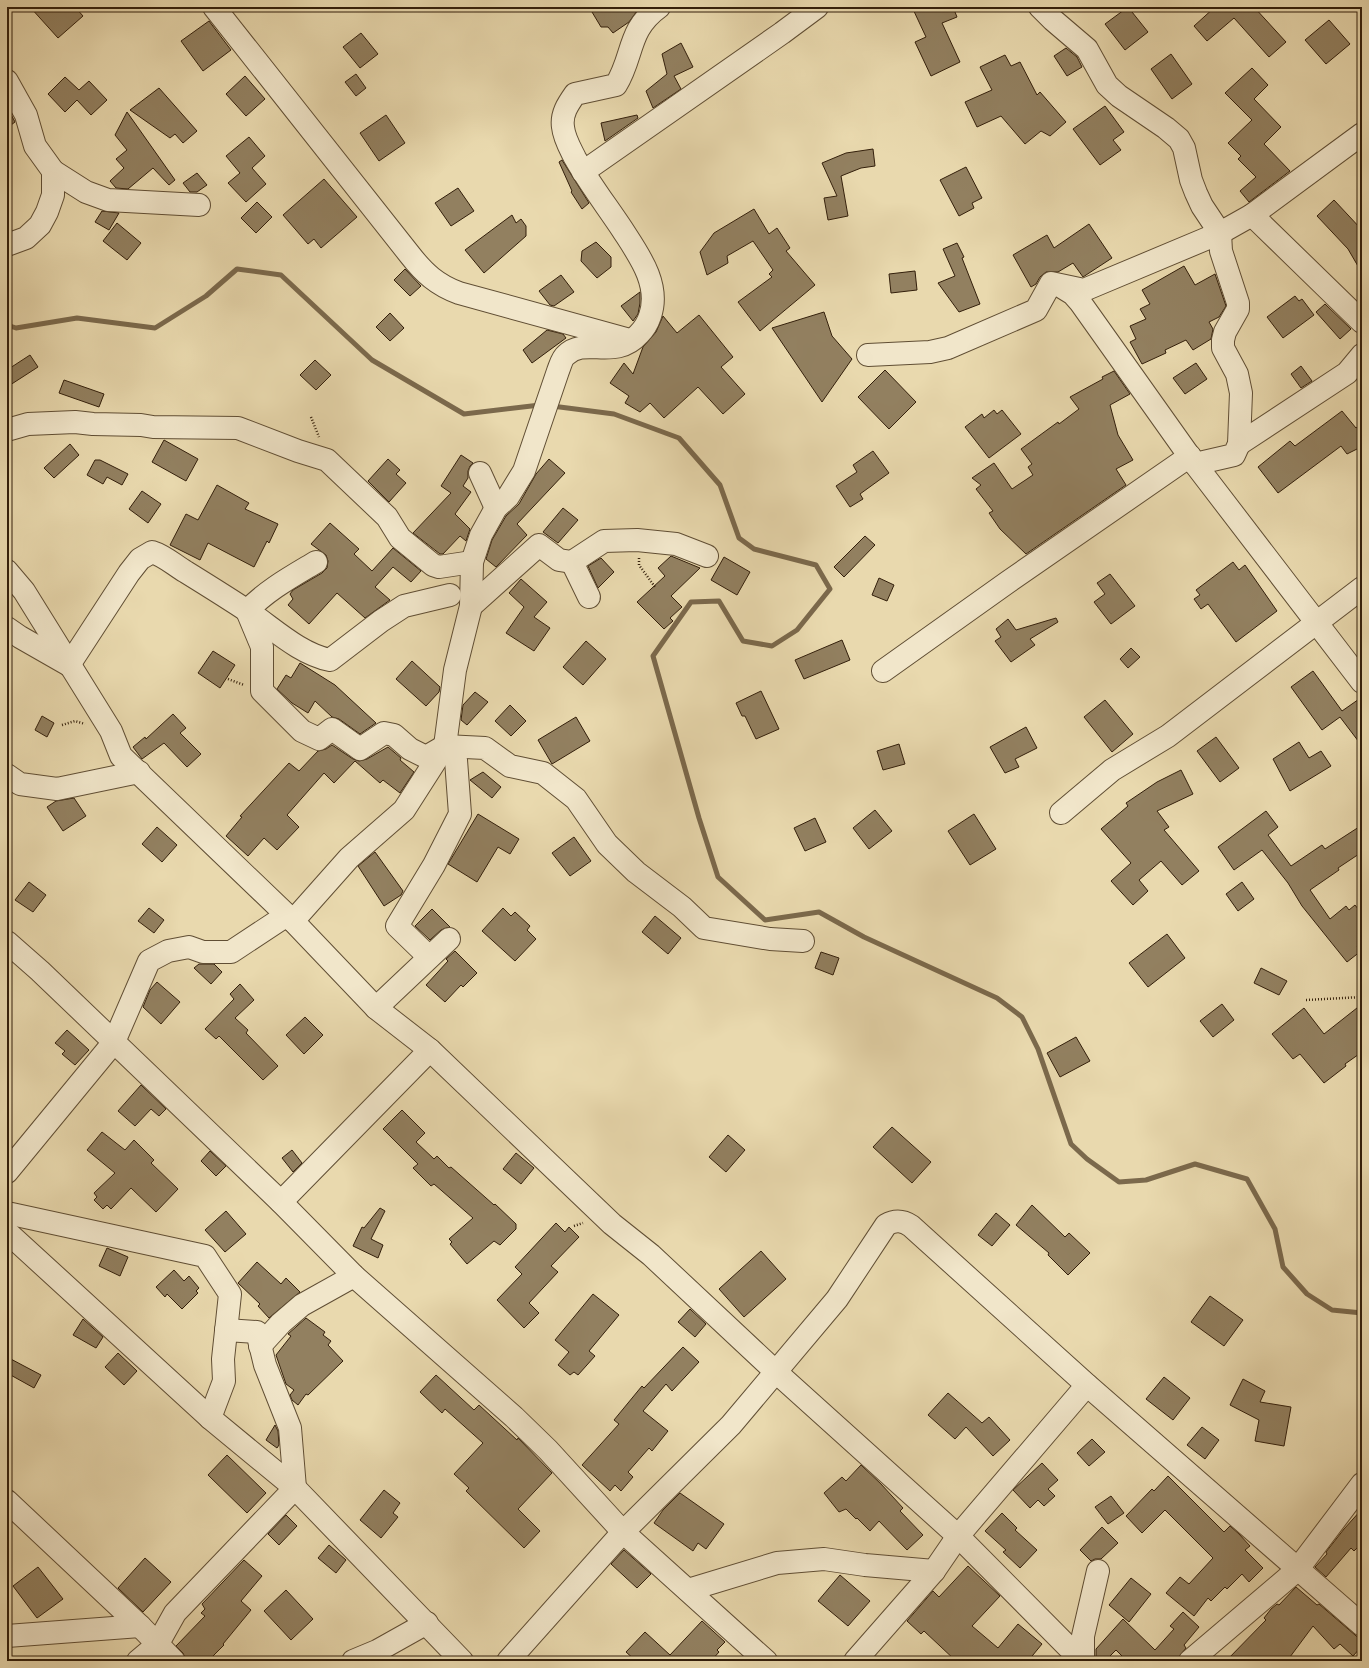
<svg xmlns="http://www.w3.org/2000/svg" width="1369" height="1668" font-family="Alegreya,serif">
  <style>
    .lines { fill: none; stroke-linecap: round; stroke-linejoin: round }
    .stream { stroke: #7b694c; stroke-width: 5 }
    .building { fill: #928060; stroke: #331f0b }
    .minor-casing { stroke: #604e34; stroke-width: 24 }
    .path { stroke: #331f0b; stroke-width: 2.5; stroke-dasharray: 1 2; stroke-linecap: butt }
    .minor { stroke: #f1e6ca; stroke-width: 22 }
  </style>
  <rect width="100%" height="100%" fill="#e9d9ae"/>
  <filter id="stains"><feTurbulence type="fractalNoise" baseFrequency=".005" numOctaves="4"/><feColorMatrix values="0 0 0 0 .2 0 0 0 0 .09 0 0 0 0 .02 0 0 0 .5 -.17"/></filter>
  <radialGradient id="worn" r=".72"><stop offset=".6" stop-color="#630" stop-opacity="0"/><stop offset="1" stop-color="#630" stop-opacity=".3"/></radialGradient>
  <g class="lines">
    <g class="stream">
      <path d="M7,325L16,328L77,318L155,328L206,296L237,269L281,275L372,360L464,414L540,405"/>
      <path d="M552,406L614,414L679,438L720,485L739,538L754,549L816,565L830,589L797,630L772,646L743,641L719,601L691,602L653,656L699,818L718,877L765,920L819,912L864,937L997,998L1022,1017L1038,1049L1071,1144L1087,1159L1119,1182L1146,1180L1195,1164L1247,1179L1275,1229L1283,1267L1307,1294L1332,1310L1362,1313"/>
    </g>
  </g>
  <g class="building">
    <path d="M30,7H75L83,16L58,38Z"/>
    <path d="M589,7H633L637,11L629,22L613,33L608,27H601Z"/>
    <path d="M912,7H953L957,17L942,23L960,62L931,76L915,42L926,37Z"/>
    <path d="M1128,7L1148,32L1125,50L1105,24Z"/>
    <path d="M1215,7H1254L1286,42L1269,57L1234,18L1207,41L1194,26Z"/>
    <path d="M1329,20L1350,44L1326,64L1305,40Z"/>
    <path d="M209,21L231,50L203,71L181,41Z"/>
    <path d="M361,33L378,54L360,68L343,47Z"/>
    <path d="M681,43L693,67L674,76L681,89L653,108L646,91L667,74L662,54Z"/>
    <path d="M1066,48L1077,57L1082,67L1067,76L1054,56Z"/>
    <path d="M1171,54L1192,84L1172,99L1151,69Z"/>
    <path d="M1005,55L1011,66L1020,62L1037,95L1040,92L1066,122L1050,136L1041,131L1025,144L1001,116L977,127L965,102L992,90L980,67Z"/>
    <path d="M1252,68L1268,85L1254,99L1281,127L1264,144L1290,171L1249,202L1240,191L1256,177L1238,159L1241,156L1228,143L1252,120L1225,93Z"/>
    <path d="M356,74L366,88L356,96L345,82Z"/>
    <path d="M245,76L265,99L246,116L226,94Z"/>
    <path d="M65,77L79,90L89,81L107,100L91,115L77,100L65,112L48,94Z"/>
    <path d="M159,88L197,131L183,143L175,134L170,138L130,110Z"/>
    <path d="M1105,106L1124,132L1113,140L1121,150L1100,165L1073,129Z"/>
    <path d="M7,107L15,122L7,128Z"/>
    <path d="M127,112L175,180L169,185L153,168L128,189L116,188L110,181L124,168L116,159L127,150L115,135Z"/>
    <path d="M386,115L405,143L379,161L360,133Z"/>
    <path d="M637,115L638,118L605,141L601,123Z"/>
    <path d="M249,137L265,156L252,168L266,184L246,202L228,183L240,173L226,156Z"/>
    <path d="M873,149L875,166L861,168L841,176L848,216L828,220L824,198L837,196L822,163L846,153Z"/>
    <path d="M562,160L589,203L582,209L571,192L572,191L559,162Z"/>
    <path d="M966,167L982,198L972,203L974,208L959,216L940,180Z"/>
    <path d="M197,173L207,185L197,192H190L183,183Z"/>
    <path d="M324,179L357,217L321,248L314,239L308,244L283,215Z"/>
    <path d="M458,188L474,211L451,226L435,203Z"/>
    <path d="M1334,200L1362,230V273L1348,249L1317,216Z"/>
    <path d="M257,202L272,217L256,233L241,218Z"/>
    <path d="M754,209L769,234L777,228L790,248L786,251L815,285L760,331L738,302L772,277L769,274L773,270L753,241L727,256L728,263L707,275L700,252L714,233Z"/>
    <path d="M102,211L119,213L109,230L95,222Z"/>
    <path d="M512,215L516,223L521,219L526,226V236L484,273L465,250Z"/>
    <path d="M117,223L141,243L127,260L103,241Z"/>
    <path d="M1089,224L1112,258L1083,277L1073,263L1058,272H1046L1040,277L1036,284L1031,287L1013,255L1047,235L1054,248Z"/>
    <path d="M596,242L611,257V267L597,278L581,261L582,251Z"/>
    <path d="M957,243L964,257L962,258L980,304L959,312L938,283L955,276L943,249Z"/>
    <path d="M1184,266L1195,285L1215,274L1226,306L1219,317L1209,322L1213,329L1211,339L1193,350L1186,340L1165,350L1166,353L1142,364L1130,342L1136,339L1130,326L1146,319L1140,309L1150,304L1142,290Z"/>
    <path d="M405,269L421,286L410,296L394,280Z"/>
    <path d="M915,271L917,290L891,293L889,274Z"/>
    <path d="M561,275L574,292L554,306L550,305L539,291Z"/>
    <path d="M640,292V303L638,314L633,321L621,306Z"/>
    <path d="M1295,296L1299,301L1302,299L1314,315L1283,338L1267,317Z"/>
    <path d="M1325,304L1351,329L1340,339L1316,312Z"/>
    <path d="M824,312L832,336L852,359L822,402L772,328Z"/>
    <path d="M390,313L404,328L390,341L376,327Z"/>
    <path d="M699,315L733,357L721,367L745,394L723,414L698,387L664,418L650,403L640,412L625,403L629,396L610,383L624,363L633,374L643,347L656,332L663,316L677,333Z"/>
    <path d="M547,330L563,334L566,338L532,363L523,350Z"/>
    <path d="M30,355L38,367L7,387V370Z"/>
    <path d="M315,360L331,375L316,390L300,375Z"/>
    <path d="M1196,363L1207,379L1185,394L1173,378Z"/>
    <path d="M1301,366L1312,381L1301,388L1291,374Z"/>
    <path d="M885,370L916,402L889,429L858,397Z"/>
    <path d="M1114,371L1130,394L1110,405L1118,435L1133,460L1116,469L1126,485L1026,554L1000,529L989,513L993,511L976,489L981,485L972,478L994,463L1012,489L1033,475L1028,467L1032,464L1021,449L1058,422L1059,424L1079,409L1070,397L1103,379L1102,377Z"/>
    <path d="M64,380L104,394L99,407L59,393Z"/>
    <path d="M994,410L997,414L1002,410L1021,434L989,458L965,427L982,414L984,418Z"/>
    <path d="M1342,411L1356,428L1362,423L1361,447L1347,454L1341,446L1278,493L1258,467L1290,441L1295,446Z"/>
    <path d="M164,440L198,459L186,481L152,462Z"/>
    <path d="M70,444L79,455L54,478L44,468Z"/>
    <path d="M873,451L889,473L860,494L863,499L850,507L836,486L857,472L853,465Z"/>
    <path d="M461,455L473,463L470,466L468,471V478L463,486L471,492L455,514L470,529L466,541L460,536L443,554H440L413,533L451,493L441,486Z"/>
    <path d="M388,459L400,470L396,474L406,483L389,502L368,481Z"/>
    <path d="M549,459L565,473L517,524L527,535L496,567L486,559L492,540L506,516L519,504L536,474Z"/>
    <path d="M95,460H100L128,474L122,485L107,477L103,484L87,475Z"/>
    <path d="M217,485L249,503L245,509L278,524L269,543L267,541L254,567L208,543L200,560L170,545L186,514L198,520Z"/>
    <path d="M142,491L161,504L148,523L129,509Z"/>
    <path d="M563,508L578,520L558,543L543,532Z"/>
    <path d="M330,523L359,549L354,554L372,571L393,548L421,571L411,582L393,567L375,587L390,600L365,618L337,593L309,624L288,605L293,599L290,594L293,590L322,573L327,568L328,561L326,555L311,544Z"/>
    <path d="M865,536L875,545L844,577L834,567Z"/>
    <path d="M671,556L700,568L671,596L682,607L670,618L673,621L664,629L637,602L665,576L658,568Z"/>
    <path d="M724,557L750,572L737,595L711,580Z"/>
    <path d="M601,558L614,572L598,588L588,566Z"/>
    <path d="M1233,562L1239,570L1245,565L1277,611L1236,642L1208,604L1201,609L1194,599L1200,595L1196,590Z"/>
    <path d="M1110,574L1135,606L1111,624L1094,602L1105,594L1097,583Z"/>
    <path d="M879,578L894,585L887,601L872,595Z"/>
    <path d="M521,579L547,602L534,617L550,628L534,651L506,633L524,607L509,593Z"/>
    <path d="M1056,618L1058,622L1030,639L1035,645L1011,662L995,641L1001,637L996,629L1008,619L1016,630Z"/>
    <path d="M842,640L850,660L804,679L795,660Z"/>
    <path d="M586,641L606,659L583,685L563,667Z"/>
    <path d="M1131,648L1140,657L1128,668L1120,659Z"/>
    <path d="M213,651L235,665L220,688L198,673Z"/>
    <path d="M412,661L440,687L439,692L426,706L396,679Z"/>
    <path d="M300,663L335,685L376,723L360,734L339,719L332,717L315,701L308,713L292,703L277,689L286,675L291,678Z"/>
    <path d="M1313,671L1342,711L1362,697V746L1340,717L1322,730L1291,687Z"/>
    <path d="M761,691L779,729L756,739L745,716H742L736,703Z"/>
    <path d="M475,692L488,702L467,725L461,720L463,705Z"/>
    <path d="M1105,700L1133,734L1112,752L1084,717Z"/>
    <path d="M510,705L526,721L511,736L495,721Z"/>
    <path d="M173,714L186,728L180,733L201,754L187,767L164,743L142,759L133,747L145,737L146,739Z"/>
    <path d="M42,716L54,723L47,737L35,730Z"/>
    <path d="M576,717L590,741L552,764L538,740Z"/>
    <path d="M1026,727L1037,748L1015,759L1019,767L1005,773L990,747Z"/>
    <path d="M1216,737L1239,768L1220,782L1197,751Z"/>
    <path d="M1299,742L1309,758L1321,751L1331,766L1290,791L1273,759Z"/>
    <path d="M899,744L905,764L883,770L877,751Z"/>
    <path d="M332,745L353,759L359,761L367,759L388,747L401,758L400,760L414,772L400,793L383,780L380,783L355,761L334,783L324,773L287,815L299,827L277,850L264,838L248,856L226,836L242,817L240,816L289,763L299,771L318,751L326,749Z"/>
    <path d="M1181,770L1193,794L1157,811L1169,827L1164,830L1199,871L1182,885L1161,861L1139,880L1148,891L1133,905L1111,881L1131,863L1101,829L1128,806L1126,803L1157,782Z"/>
    <path d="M483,772L501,787L492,798L470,780Z"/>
    <path d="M74,798L86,816L63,831L47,807L56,801Z"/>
    <path d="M875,810L892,831L869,849L853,828Z"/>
    <path d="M1266,811L1278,827L1268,835L1291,866L1322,845L1325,849L1362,825V852L1338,868L1339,870L1310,890L1330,919L1346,906L1349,910L1355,905L1362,914V942L1357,946L1361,951L1347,962L1302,906L1288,883L1262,850L1234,870L1218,847Z"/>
    <path d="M478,814L519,839L510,854L498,847L477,882L448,864Z"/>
    <path d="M974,814L996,849L970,865L948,831Z"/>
    <path d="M815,818L826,842L805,851L794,828Z"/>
    <path d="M157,827L177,845L162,862L142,844Z"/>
    <path d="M574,837L591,861L570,876L552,853Z"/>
    <path d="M375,852L403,891L401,895L384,906L358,866Z"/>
    <path d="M29,882L46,895L33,912L15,900Z"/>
    <path d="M1242,882L1254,899L1238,911L1226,894Z"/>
    <path d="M149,908L164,920L154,933L138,921Z"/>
    <path d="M503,908L511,916L515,912L530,926L527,930L536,939L515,961L482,931Z"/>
    <path d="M432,909L450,927L441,930L430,940L415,926Z"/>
    <path d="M655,916L681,938L668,954L642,932Z"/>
    <path d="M1167,934L1185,958L1148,987L1129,963Z"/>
    <path d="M455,951L477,973L463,987L461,985L445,1002L426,985L448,961L446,959Z"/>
    <path d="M821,952L839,958L833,975L815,968Z"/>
    <path d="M199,964H214L222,972L211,984L194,968Z"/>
    <path d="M1261,968L1287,981L1279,995L1254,983Z"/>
    <path d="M157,982L180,1002L161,1024L143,1007L150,990Z"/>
    <path d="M240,984L254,1000L235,1018L248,1030L246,1033L278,1066L263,1080L219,1036L216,1039L205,1029L234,999L230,994Z"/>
    <path d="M1222,1004L1234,1020L1213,1037L1200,1021Z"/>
    <path d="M1362,1004V1052L1345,1064L1346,1066L1324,1083L1300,1054L1293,1059L1272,1034L1304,1008L1324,1034Z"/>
    <path d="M305,1017L323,1035L304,1054L286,1035Z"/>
    <path d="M67,1030L89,1050L75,1065L62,1054L65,1051L55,1043Z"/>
    <path d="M1076,1037L1090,1061L1060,1077L1047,1053Z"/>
    <path d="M141,1085L166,1109L159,1116L151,1109L135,1126L118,1111Z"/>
    <path d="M402,1110L425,1133L416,1142L434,1159L437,1156L449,1168L451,1167L494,1205L495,1204L516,1224V1229L500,1245L494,1241L467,1264L450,1244L452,1242L449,1239L473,1218L434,1184L431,1186L413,1168L418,1164L383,1129Z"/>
    <path d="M892,1127L931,1162L912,1183L873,1147Z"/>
    <path d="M102,1132L125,1150L134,1140L154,1160L151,1163L178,1189L156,1212L131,1188L111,1209L107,1205L103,1209L94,1200L97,1197L94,1193L115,1173L87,1150Z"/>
    <path d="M728,1135L745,1150L726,1172L709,1157Z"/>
    <path d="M292,1150L302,1163L293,1172L282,1158Z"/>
    <path d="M210,1151L226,1166L216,1176L201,1161Z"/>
    <path d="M516,1153L534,1168L521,1184L503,1169Z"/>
    <path d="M1032,1205L1065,1237L1069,1233L1090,1253L1068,1275L1048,1255L1049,1253L1016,1225Z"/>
    <path d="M380,1208L385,1211L371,1239L383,1245L378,1258L353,1246L362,1227L364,1228Z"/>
    <path d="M226,1211L246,1234L225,1252L205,1230Z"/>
    <path d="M996,1213L1010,1225L992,1246L978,1235Z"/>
    <path d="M556,1223L565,1232L569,1227L579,1237L551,1266L558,1272L529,1303L539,1313L524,1328L497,1300L522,1274L515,1267Z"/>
    <path d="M107,1248L128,1257L120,1276L99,1266Z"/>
    <path d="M761,1251L786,1279L744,1317L719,1289Z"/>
    <path d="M257,1262L281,1284L286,1278L300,1292L269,1318L258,1306L260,1304L238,1283Z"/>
    <path d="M174,1270L184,1281L189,1276L199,1288L196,1291L198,1293L182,1309L167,1294L165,1297L156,1287Z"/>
    <path d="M593,1294L619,1315L589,1351L595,1356L578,1375L574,1372L570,1375L558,1365L569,1352L555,1340Z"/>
    <path d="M1210,1296L1243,1320L1224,1346L1191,1322Z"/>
    <path d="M690,1309L706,1324L695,1337L678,1322Z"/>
    <path d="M306,1318L325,1332L323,1335L331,1341L328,1345L343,1361L308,1395L306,1394L298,1405L292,1400L290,1395L294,1390L286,1384L276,1355L291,1336L288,1334Z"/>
    <path d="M83,1319L103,1337L96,1348L73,1335Z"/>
    <path d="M683,1347L699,1362L672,1391L666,1384L643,1411L668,1431L652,1451L649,1448L628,1472L633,1477L621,1491L615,1485L610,1491L582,1465L619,1424L614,1420L642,1386L644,1388Z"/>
    <path d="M118,1353L137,1371L124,1385L105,1367Z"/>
    <path d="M7,1357L41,1375L34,1388L7,1373Z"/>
    <path d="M436,1375L474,1410L479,1405L517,1440L518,1438L552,1473L518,1509L540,1531L524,1548L466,1491L469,1488L454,1474L483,1443L445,1409L442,1413L420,1392Z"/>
    <path d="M1164,1377L1190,1398L1173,1420L1146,1399Z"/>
    <path d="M1243,1379L1265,1391L1260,1402L1291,1407L1284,1446L1255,1441L1259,1420L1230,1405Z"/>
    <path d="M948,1393L982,1423L989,1417L1010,1440L993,1456L966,1427L955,1439L928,1415Z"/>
    <path d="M275,1425L278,1431L279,1445L277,1448L266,1440Z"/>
    <path d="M1202,1427L1219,1440L1205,1459L1187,1445Z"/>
    <path d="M1092,1439L1105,1452L1089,1466L1077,1453Z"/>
    <path d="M227,1455L266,1493L247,1513L208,1475Z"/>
    <path d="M1042,1463L1058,1480L1048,1489L1055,1496L1044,1506L1038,1500L1030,1508L1013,1490Z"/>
    <path d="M861,1465L881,1484L903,1508L900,1511L923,1535L907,1550L879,1521L870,1531L857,1518L856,1519L846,1509L839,1512L824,1493L842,1477L846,1481Z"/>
    <path d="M1168,1476L1224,1532L1230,1526L1239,1534L1250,1546L1245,1550L1263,1568L1249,1582L1242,1574L1227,1589L1225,1587L1211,1601L1208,1598L1194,1616L1166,1593L1180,1577L1189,1584L1213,1558L1165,1510L1142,1533L1126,1516L1152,1489L1154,1491Z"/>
    <path d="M384,1490L400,1503L393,1513L398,1517L381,1538L360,1520Z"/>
    <path d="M680,1493L724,1524L706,1549L698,1543L693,1551L654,1523L663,1510Z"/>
    <path d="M1111,1496L1124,1513L1108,1524L1095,1507Z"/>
    <path d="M1362,1509V1543L1354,1551L1351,1548L1326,1577L1315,1567L1327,1554L1326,1552L1344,1529Z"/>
    <path d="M1002,1513L1017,1528L1015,1530L1037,1550L1020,1568L1003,1552L1006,1550L985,1531Z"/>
    <path d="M286,1515L297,1526L279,1545L268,1534Z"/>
    <path d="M1102,1527L1118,1543L1101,1559H1095L1091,1561L1080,1550Z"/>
    <path d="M329,1545L346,1560L336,1573L318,1558Z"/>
    <path d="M624,1550L651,1574L637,1588L611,1564Z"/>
    <path d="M145,1558L171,1582L143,1612L118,1588Z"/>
    <path d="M244,1560L262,1576L241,1601L251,1610L223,1644L224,1645L208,1661H186L183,1653L176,1646L205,1616L201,1613L205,1609L202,1604Z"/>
    <path d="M968,1566L1000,1596L972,1626L998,1648L1018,1624L1042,1644L1028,1661H956L924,1631L921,1634L907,1621L933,1591L939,1597Z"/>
    <path d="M38,1567L63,1599L37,1618L13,1586Z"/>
    <path d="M840,1575L870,1601L848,1626L818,1601Z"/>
    <path d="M1131,1578L1151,1594L1129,1622L1109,1605Z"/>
    <path d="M1296,1587L1317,1605L1319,1604L1362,1641V1646L1353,1656L1340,1644L1334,1649L1313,1626L1287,1661H1226L1266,1620L1264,1618L1271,1609L1277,1604L1279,1605Z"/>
    <path d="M286,1590L313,1619L291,1640L264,1611Z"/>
    <path d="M1183,1612L1199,1627L1184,1645L1186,1648L1176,1661H1127L1116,1650L1105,1661L1096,1660V1649L1123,1619L1155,1650L1174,1629L1170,1626Z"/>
    <path d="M702,1621L725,1642L717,1650L719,1652L711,1661H636L626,1652L645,1632L670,1655Z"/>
  </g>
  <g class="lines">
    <defs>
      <g id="minor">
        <path d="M214,7L410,255C424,273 437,285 459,293L630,340"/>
        <path d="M1040,7L1053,20L1087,49L1107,85L1119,96L1166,128L1179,139L1184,148L1191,180L1196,193L1202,206L1220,233L1221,251L1238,303V309L1225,332L1223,340V348L1237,374L1241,393L1239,444L1234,455L1195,464"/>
        <path d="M7,81L26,115L35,146L53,171V195L47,212L40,225L26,238L7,245"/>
        <path d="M53,171L86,192L108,200L199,205"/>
        <path d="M583,172L782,33L817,7"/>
        <path d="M1252,215L1362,322"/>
        <path d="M1060,286L1073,294L1080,302L1195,464L1362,682"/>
        <path d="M868,355L930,352L948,348L1036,310L1051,283L1084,290L1220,233L1252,215L1362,134"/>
        <path d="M7,430L28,424L75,422L93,424L141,425L153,427L238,428L298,451L327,460L387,517L400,538L433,565L439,567L472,562"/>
        <path d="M1239,444L1347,373L1362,355"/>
        <path d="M480,473L496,508"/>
        <path d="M316,562C291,577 267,590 247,611L262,647V691L302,731L319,739L332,729L360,749L384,733L394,735L410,749L426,757L445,746L485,748L510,766L543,773L576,799L607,844L636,872L682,907L704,928L770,939L803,941"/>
        <path d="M572,562L589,597"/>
        <path d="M7,571L24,591L111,731L121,756L293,921L376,1008L430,1050L612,1224L651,1255L776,1372L958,1536L1082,1661"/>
        <path d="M471,606L539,545L559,560L572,562L604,541L637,540L676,544L707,556"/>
        <path d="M7,628L20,637L69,665L129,573L140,559L152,552C165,556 174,565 186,572C207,585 228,598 249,612C274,629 300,654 330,660L381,621L404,606L450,595"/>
        <path d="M883,671L1008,582L1190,456"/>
        <path d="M7,775L20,784L57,789L139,772"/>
        <path d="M1061,813L1112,770L1168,736L1362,588"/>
        <path d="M293,921L349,858L404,810L445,746L455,670L471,606L472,562L481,535L496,508L508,497L524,471L558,371C560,366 562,358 566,355C585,336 615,361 639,334C644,329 648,322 650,316C661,284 638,254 622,229C606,205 589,183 575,158C570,148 564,138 563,127C561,114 568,104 575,94L616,85C634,56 627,30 659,7"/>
        <path d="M7,942L40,971L281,1202L354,1276L514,1417L548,1450L623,1532L766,1661"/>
        <path d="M429,957L397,926L434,865L460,814L456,760L445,746"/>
        <path d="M376,1008L449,939"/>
        <path d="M7,1172L114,1042L149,961L168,951L189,947L203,952H231L287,915"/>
        <path d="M281,1202L430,1050"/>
        <path d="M7,1213L205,1256L230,1294L223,1359L224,1381L210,1418"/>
        <path d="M7,1232L210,1418L295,1488L462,1661"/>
        <path d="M260,1346L281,1323L302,1305L354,1276"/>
        <path d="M7,1501L140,1626L174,1661"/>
        <path d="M688,1590L777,1563L824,1559L865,1565L934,1571"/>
        <path d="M7,1636L140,1626"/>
        <path d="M138,1661L157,1645L175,1613L295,1488L290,1428L265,1365L257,1332L226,1330"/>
        <path d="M353,1661L377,1651L427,1623"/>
        <path d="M508,1661L623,1532L731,1425L837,1299L886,1225C895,1220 902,1220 911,1226L1087,1385L1362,1625"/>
        <path d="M855,1661L934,1571L958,1536L1087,1385"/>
        <path d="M1083,1661V1636L1098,1571"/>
        <path d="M1190,1661L1297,1570L1362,1484"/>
      </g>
    </defs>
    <use href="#minor" class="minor-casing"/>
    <g class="path">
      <path d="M311,417L319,437"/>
      <path d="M639,558V565L655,587"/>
      <path d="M228,679L244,685"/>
      <path d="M62,725L75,721L85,724"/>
      <path d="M1306,1000L1362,997"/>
      <path d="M574,1226L583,1223"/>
    </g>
    <use href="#minor" class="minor"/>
  </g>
  <rect width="1369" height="1668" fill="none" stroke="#e9d9ae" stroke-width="24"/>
  <rect x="8" y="8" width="1353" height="1652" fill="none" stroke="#331f0b" stroke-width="2"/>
  <rect x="12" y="12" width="1345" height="1644" fill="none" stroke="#331f0b"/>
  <rect width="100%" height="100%" filter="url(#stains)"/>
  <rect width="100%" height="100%" fill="url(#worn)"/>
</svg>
